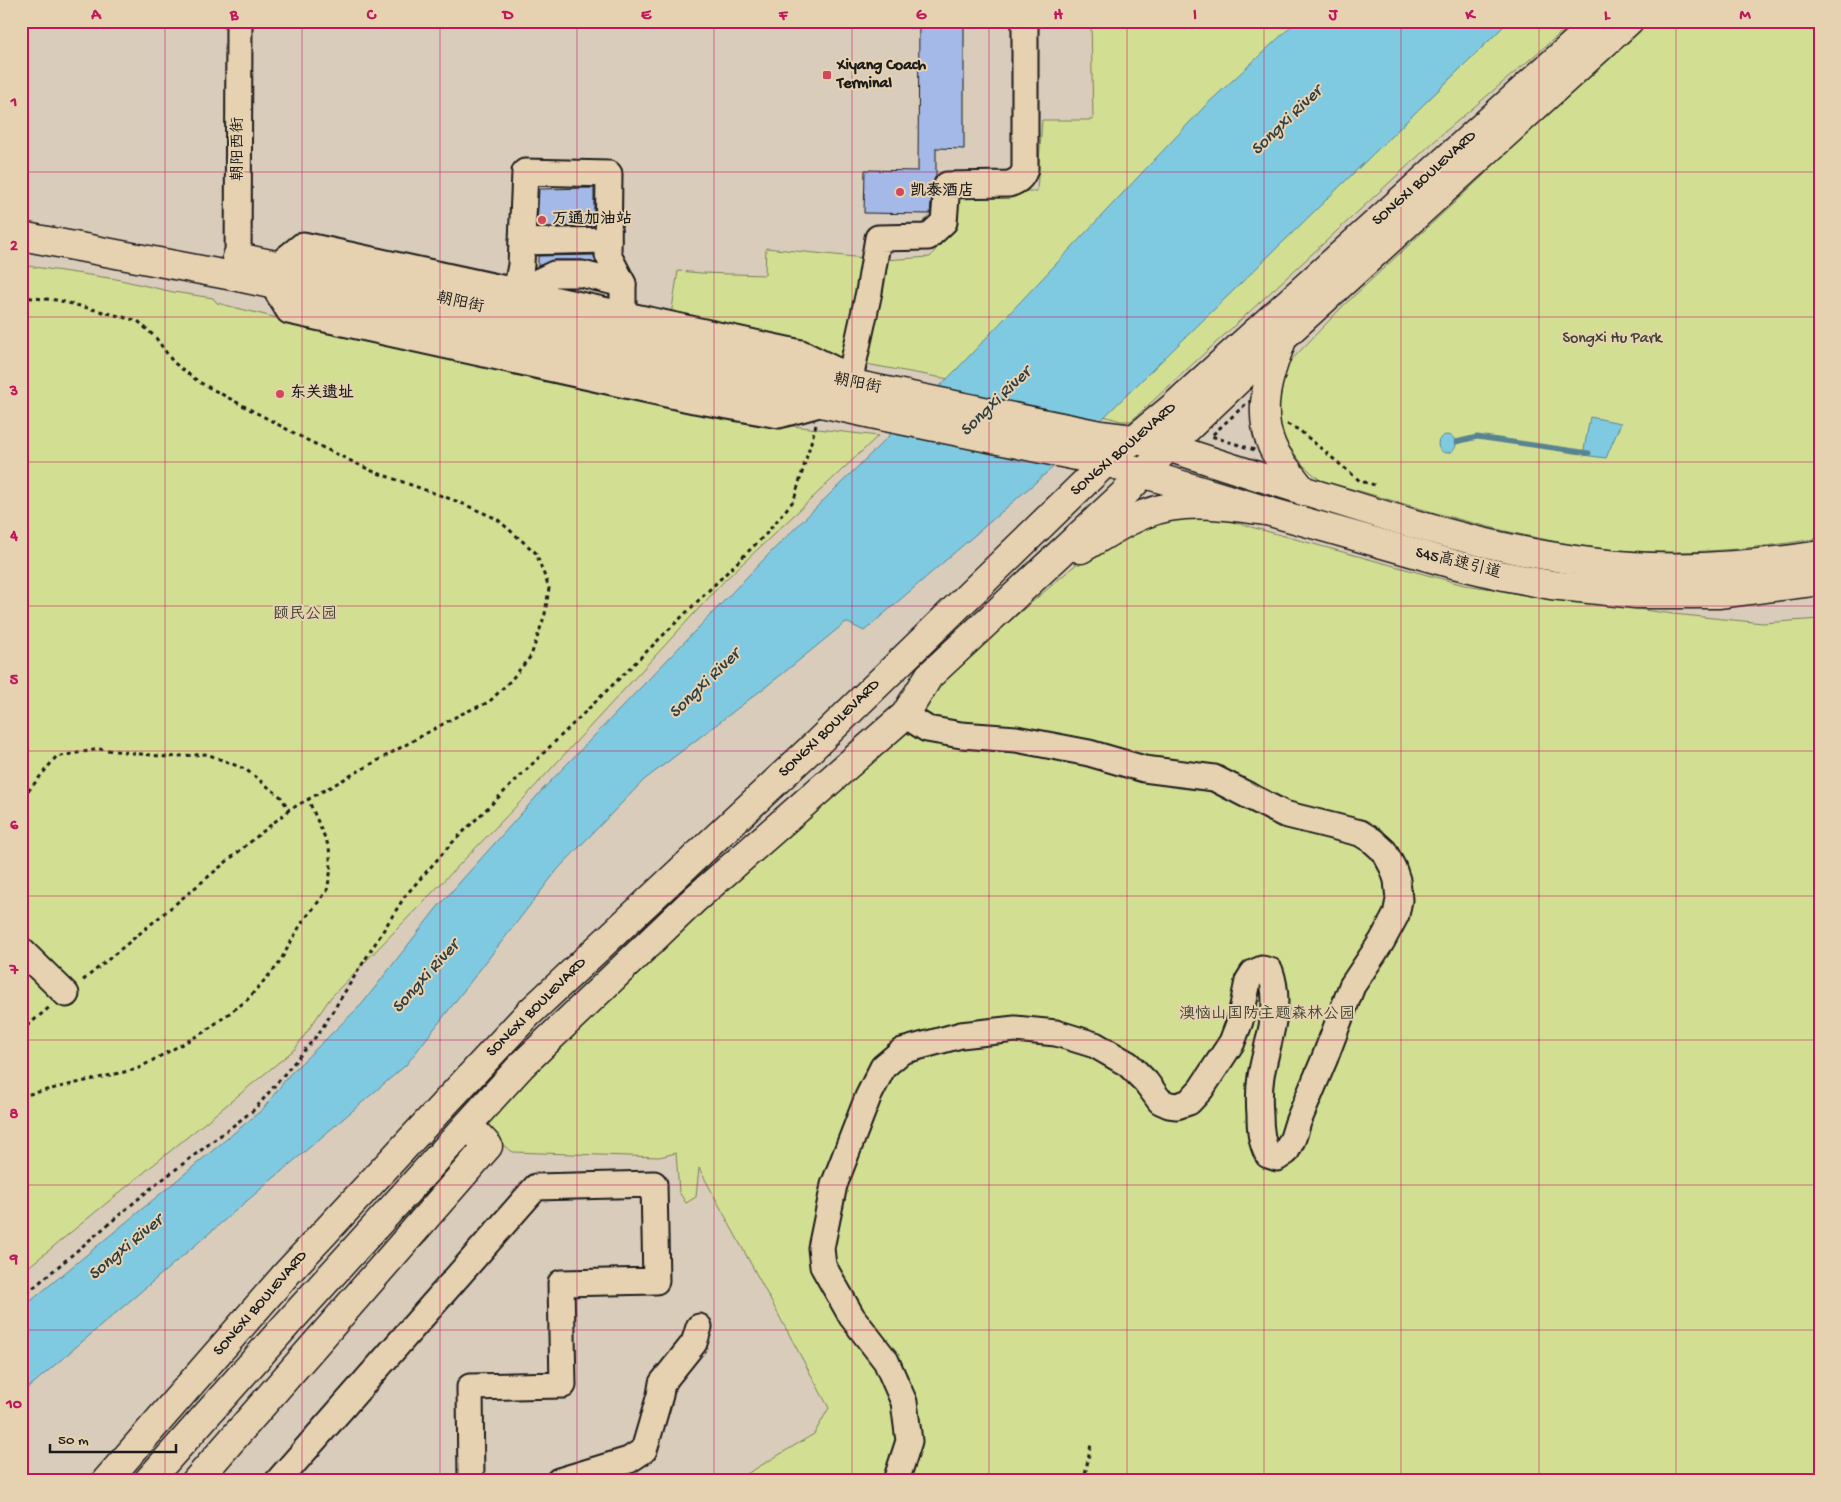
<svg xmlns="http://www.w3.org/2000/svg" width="1841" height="1502" font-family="'Gochi Hand','LXGW WenKai TC',sans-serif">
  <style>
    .green { fill: #d2df92; stroke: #777e57 }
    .water { fill: #80cae1; stroke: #588492 }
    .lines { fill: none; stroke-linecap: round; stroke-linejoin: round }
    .stream { stroke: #588492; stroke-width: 5 }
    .building { fill: #a4b9e7; stroke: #1c1c1c }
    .minor-casing { stroke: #1c1c1c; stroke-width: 29 }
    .major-casing { stroke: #1c1c1c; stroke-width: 31 }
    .highway-casing { stroke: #1c1c1c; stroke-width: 31 }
    .path { stroke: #1c1c1c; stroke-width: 3; stroke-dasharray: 4 4; stroke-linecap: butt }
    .minor { stroke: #e6d1b0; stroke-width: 25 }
    .major { stroke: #e6d1b0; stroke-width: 28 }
    .highway { stroke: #e6d1b0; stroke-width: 28 }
    .grid { fill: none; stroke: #c2185b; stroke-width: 1; stroke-opacity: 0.55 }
    .poi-dot { fill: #d1495b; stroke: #e6d1b0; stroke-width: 2 }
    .labels { text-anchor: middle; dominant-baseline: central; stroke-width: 4; stroke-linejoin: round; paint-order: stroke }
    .poi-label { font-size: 16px; font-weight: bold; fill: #1c1c1c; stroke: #e6d1b0; text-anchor: start }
    .street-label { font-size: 16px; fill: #1c1c1c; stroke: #e6d1b0 }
    .park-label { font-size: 16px; fill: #404334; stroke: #e6d1b0 }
    .water-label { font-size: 18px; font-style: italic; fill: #303f43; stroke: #e6d1b0 }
    .neatline { fill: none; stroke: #c2185b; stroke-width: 2 }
    .grid-label { font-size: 16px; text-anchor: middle; font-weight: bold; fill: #c2185b }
  </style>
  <rect width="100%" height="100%" fill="#d9ccbb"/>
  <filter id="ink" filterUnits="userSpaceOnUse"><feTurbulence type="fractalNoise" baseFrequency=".02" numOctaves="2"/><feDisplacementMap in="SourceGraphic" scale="10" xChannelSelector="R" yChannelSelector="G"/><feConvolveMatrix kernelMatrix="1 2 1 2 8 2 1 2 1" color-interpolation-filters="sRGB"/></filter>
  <g filter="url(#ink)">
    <g class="green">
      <path d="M1091,21H1318L965,382L866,364L671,315L678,271L701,273L765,275L766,248L884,260L930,257L958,221V192L1037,191L1042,120H1093Z"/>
      <path d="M1509,21H1575L1441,135L1131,421H1121L1104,416Z"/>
      <path d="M1644,21H1820V538C1744,551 1665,557 1589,547C1497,534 1408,504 1320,480L1303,465L1289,446L1278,427L1277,386L1283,369L1341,308L1484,175L1522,133Z"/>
      <path d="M21,265L116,279L173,292L213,298L217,303L297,323L784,425L878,436L725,580L526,796L331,997L295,1049L21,1273Z"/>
      <path d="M1207,515L1464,585L1673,614L1763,623L1820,619V1481H735L814,1434L829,1408L699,1168L696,1197L686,1203L679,1192L676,1153L659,1157L513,1152L466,1120L858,751L1093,550L1146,521Z"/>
    </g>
    <g class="water">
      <path d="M1297,21H1509L1051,469L864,631L846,622L781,675L644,780L558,869L406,1065L21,1394V1309L263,1109L289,1075L362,1004L436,909L545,787L770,553L956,370L1206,105Z"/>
      <path d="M1590,417L1621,423L1606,458L1583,455Z"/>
      <circle cx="1447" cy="444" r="9"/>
    </g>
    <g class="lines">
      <path class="stream" d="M1456,442L1477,437L1589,453"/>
    </g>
    <g class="building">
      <path d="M919,21H964V149L936,148V177L933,184L930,214L864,213L865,170L918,171Z"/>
      <path d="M594,188V226L537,227L539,189Z"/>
      <path d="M594,255L596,263L582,260H554L538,266V256Z"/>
    </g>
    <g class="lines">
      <defs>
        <g id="minor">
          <path d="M522,242L608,240"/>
          <path d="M277,266L303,245L801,353L853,379"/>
          <path d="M238,276L239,21"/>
          <path d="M273,285L289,311L694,400L779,415L823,403"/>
          <path d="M516,292L521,265L525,172L609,174L608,255L623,284V330"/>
          <path d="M516,292L554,274H582L623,284"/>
          <path d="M849,383L869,292L878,238L928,237L944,222L947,185L1009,184C1018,181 1022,178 1025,169V21"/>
          <path d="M21,950L66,994"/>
          <path d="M278,1481L536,1187L654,1184L656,1281L561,1283L563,1385L470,1387L471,1481"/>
          <path d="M559,1481L629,1460L644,1450L660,1395L662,1383L694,1343L699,1327"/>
          <path d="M896,1481L909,1441L904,1402L886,1361L852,1317L823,1266L821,1248L834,1185L868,1097L883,1067L902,1051L961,1035L1015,1029L1056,1033L1095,1045L1128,1064L1146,1082L1160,1101L1169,1105L1177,1106L1189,1102L1201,1089L1232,1042L1240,1021L1248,981L1253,973L1262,969L1270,971C1283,1007 1267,1041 1261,1076C1259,1089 1259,1102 1260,1115C1260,1129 1261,1142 1268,1155L1277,1158L1286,1152L1293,1138L1298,1122L1324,1060L1352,986L1382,941L1396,915L1399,900L1397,880L1393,868L1384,851L1373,841L1360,833L1284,814L1214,778L1144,769L1089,753L1016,739L961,735L927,729L905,715"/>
        </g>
        <g id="major">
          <path d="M21,236L238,277L881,416L1106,462L1267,511L1453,564L1499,575L1551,585L1636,594H1718L1820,581"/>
          <path d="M237,257L1100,435L1133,439L1168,447C1228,467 1288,486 1348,504C1447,535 1547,563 1651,567C1707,569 1764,564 1820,555"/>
          <path d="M196,1481L488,1146L468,1125"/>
        </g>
        <g id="highway">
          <path d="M1281,343C1268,376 1257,411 1272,446C1279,462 1293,477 1303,491"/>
          <path d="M1081,549C1102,537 1123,522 1145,514C1184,498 1226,506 1267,511"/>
          <path d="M106,1481L288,1272L528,1014L815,745L1106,462L1172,408L1599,21"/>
          <path d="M148,1481L288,1323L521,1066L695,899L905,715L929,676L1127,491L1168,447L1283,337L1629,21"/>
        </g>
      </defs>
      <use href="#minor" class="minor-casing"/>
      <use href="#major" class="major-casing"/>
      <use href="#highway" class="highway-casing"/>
      <g class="path">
        <path d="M21,297L57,300L138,321L156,338L173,362L199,382L307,440L372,471L459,502L497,519L536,553L549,588L545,614L531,656L511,680L489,702L459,715L289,810L81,982"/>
        <path d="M1253,401L1254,426L1264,453L1211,436L1248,402Z"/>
        <path d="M1287,424L1299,430L1360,481L1375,485"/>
        <path d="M21,795L30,789L56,757L99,749L167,757L207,754L245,769L281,797L289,810"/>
        <path d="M21,1031L51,1006"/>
        <path d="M21,1096L137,1069L204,1032L246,1001L278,965L301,924L327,891L331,869L329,847L308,799"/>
        <path d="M21,1298L150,1189L255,1109L319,1033L405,896L452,843L766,534L794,500L816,425"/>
        <path d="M1084,1481L1091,1444"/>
      </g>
      <use href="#minor" class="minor"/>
      <use href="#major" class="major"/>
      <use href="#highway" class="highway"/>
    </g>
  </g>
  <path class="grid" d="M165,21V1481M302,21V1481M440,21V1481M577,21V1481M714,21V1481M852,21V1481M989,21V1481M1127,21V1481M1264,21V1481M1401,21V1481M1539,21V1481M1676,21V1481M21,172H1820M21,317H1820M21,462H1820M21,606H1820M21,751H1820M21,896H1820M21,1040H1820M21,1185H1820M21,1330H1820"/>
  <g class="poi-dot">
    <rect x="822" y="70" width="10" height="10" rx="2.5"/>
    <circle cx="900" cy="192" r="5"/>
    <circle cx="542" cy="220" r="5"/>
    <circle cx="280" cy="394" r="5"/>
  </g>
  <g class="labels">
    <g class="poi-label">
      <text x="837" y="66">Xiyang Coach<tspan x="837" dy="18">Terminal</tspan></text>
      <text x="910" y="192">凯泰酒店</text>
      <text x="552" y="220">万通加油站</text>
      <text x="290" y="394">东关遗址</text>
    </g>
    <g class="street-label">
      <text transform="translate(239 149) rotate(-90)">朝阳西街</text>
      <text transform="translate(1425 179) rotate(-42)">SONGXI BOULEVARD</text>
      <text transform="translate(460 304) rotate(12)">朝阳街</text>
      <text transform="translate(857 385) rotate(11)">朝阳街</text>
      <text transform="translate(1124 450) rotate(-41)">SONGXI BOULEVARD</text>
      <text transform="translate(1458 564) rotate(14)">S45高速引道</text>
      <text transform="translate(830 729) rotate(-44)">SONGXI BOULEVARD</text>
      <text transform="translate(537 1008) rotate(-45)">SONGXI BOULEVARD</text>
      <text transform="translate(261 1304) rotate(-49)">SONGXI BOULEVARD</text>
    </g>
    <g class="park-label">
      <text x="1612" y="339">Songxi Hu Park</text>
      <text x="305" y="615">颐民公园</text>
      <text x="1267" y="1015">澳恼山国防主题森林公园</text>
    </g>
    <g class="water-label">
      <text transform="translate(1287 121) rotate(-44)">Songxi River</text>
      <text transform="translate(996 402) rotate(-44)">Songxi River</text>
      <text transform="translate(705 684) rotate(-44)">Songxi River</text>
      <text transform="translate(426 977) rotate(-48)">Songxi River</text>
      <text transform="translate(126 1248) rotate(-40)">Songxi River</text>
    </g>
  </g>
  <rect width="1841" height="1502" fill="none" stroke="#e6d1b0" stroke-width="55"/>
  <path d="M50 1444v8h126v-8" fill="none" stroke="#1c1c1c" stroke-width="2.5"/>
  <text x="58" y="1444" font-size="15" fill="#1c1c1c" stroke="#e6d1b0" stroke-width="4" paint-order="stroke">50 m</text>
  <rect x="28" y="28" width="1786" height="1446" class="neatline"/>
  <g class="grid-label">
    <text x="96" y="19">A</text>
    <text x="234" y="19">B</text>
    <text x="371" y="19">C</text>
    <text x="508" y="19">D</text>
    <text x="646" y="19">E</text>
    <text x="783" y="19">F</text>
    <text x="921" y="19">G</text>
    <text x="1058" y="19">H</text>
    <text x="1195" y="19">I</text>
    <text x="1333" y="19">J</text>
    <text x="1470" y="19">K</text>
    <text x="1607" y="19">L</text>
    <text x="1745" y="19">M</text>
    <text x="14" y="106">1</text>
    <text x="14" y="250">2</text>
    <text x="14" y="395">3</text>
    <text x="14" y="540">4</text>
    <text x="14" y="684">5</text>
    <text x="14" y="829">6</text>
    <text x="14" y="974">7</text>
    <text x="14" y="1118">8</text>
    <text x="14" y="1263">9</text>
    <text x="14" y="1408">10</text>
  </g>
</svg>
